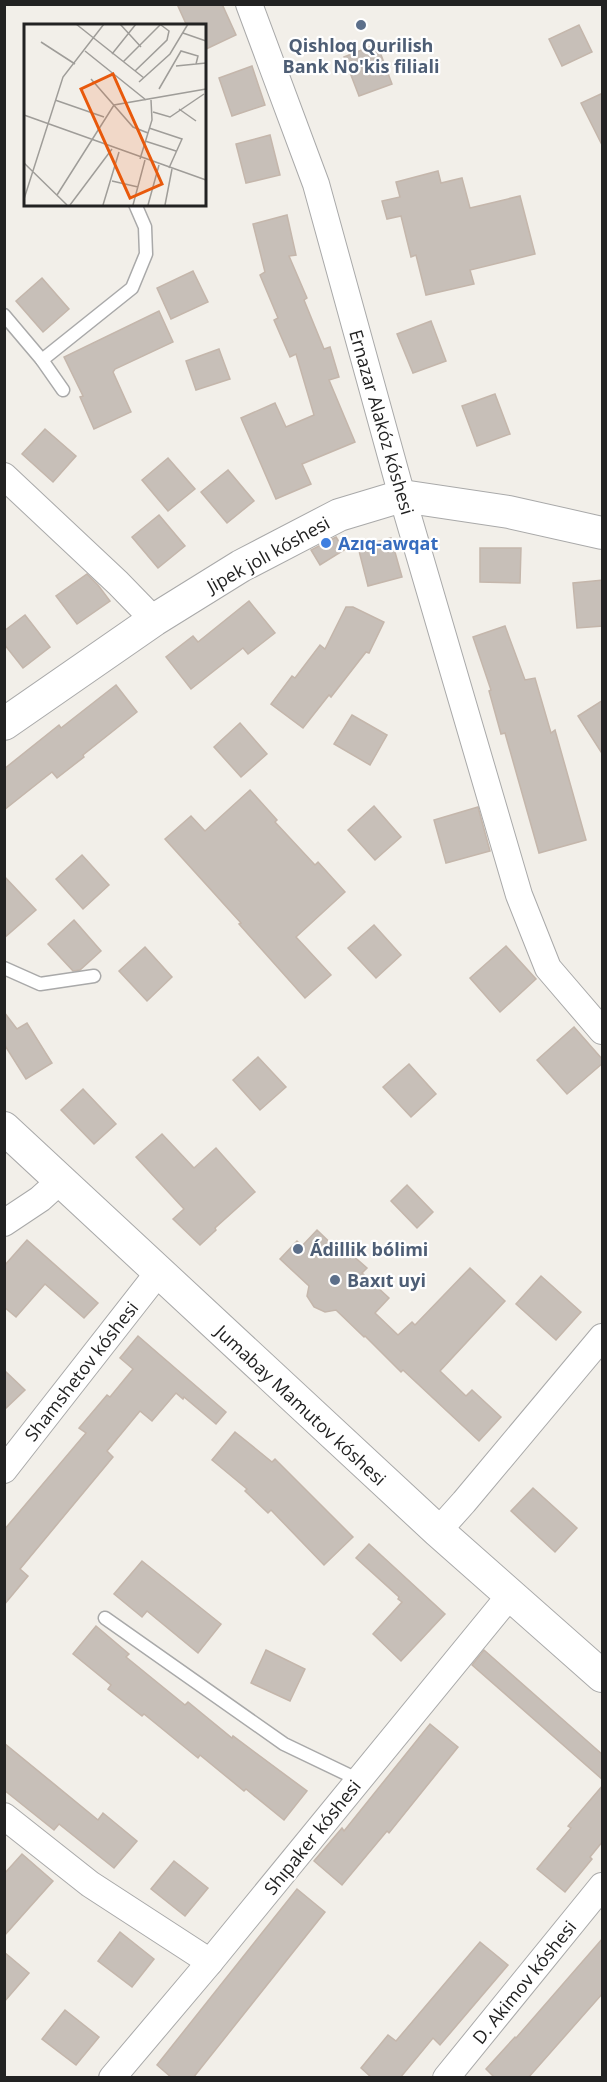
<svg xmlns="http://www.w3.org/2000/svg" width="607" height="2082" font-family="'Open Sans',sans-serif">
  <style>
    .building { fill: #c7bfb8; stroke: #c4b6ab; stroke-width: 1.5 }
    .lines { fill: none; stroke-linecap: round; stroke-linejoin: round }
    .service-casing { stroke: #a9a9a9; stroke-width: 15 }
    .minor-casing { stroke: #a9a9a9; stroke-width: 28 }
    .tertiary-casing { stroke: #a9a9a9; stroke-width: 34 }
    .service { stroke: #fff; stroke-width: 12 }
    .minor { stroke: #fff; stroke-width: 26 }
    .tertiary { stroke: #fff; stroke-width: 32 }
    .service-dot { fill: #5c6f8a; stroke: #fff; stroke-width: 2 }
    .shop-dot { fill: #3f7fe0; stroke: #fff; stroke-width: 2 }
    .labels { text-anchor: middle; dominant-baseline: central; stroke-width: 4.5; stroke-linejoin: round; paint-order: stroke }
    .service-label { font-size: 18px; font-weight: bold; fill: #4e5e75; stroke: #fff; text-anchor: start }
    .street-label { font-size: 18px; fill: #222; stroke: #fff }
    .shop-label { font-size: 18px; font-weight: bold; fill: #366cbe; stroke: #fff; text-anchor: start }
    .inset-road { fill: none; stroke: #9f9d99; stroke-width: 1.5 }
    .view { fill: #e8590c; fill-opacity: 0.15; stroke: #e8590c; stroke-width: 3 }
    .inset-edge { fill: none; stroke: #222; stroke-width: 3 }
  </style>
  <rect width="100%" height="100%" fill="#f2efe9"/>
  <g class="building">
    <path d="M177,4H222L236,35L204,50V26H187Z"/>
    <path d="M579,25L592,52L562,66L549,39Z"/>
    <path d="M377,44L392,84L359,96L344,57Z"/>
    <path d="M252,66L265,105L232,116L219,78Z"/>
    <path d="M603,93V147L581,103Z"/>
    <path d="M270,135L280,175L246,183L236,144Z"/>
    <path d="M438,171L441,183L462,178L470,208L520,196L535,254L470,270L474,284L426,295L416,255L411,257L401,216L387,219L382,201L400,197L396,182Z"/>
    <path d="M287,215L296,255L289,256L307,298L304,300L324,349L330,347L339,377L329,380L355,442L302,464L311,484L276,499L241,418L275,403L286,427L314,415L296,354L290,357L274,320L278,318L260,275L265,272L253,224Z"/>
    <path d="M193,271L208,302L171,319L157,288Z"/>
    <path d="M42,278L69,309L43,332L16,301Z"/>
    <path d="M159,311L173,342L115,369L113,372L131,412L94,429L80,397L83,396L64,357Z"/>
    <path d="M431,321L446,361L413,373L397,334Z"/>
    <path d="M219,349L230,379L196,390L186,361Z"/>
    <path d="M495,394L510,434L477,446L462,406Z"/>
    <path d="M45,429L76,456L53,482L22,454Z"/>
    <path d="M168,458L195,489L168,511L142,480Z"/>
    <path d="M228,470L254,501L227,523L201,492Z"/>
    <path d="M159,515L185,546L158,568L132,537Z"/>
    <path d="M336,537L344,550L320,565L311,550Z"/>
    <path d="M391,538L402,577L368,586L358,547Z"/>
    <path d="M480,548H521L520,583L480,582Z"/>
    <path d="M87,574L98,585L110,601L77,624L56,596Z"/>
    <path d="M603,580V626L577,628L573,583Z"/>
    <path d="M249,601L275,633L248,654L243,648L191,689L166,657L193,636L198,642Z"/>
    <path d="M346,607H353L384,622L369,653L366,652L331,697L329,695L303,728L271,704L292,676L295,678L320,645L325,649Z"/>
    <path d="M25,615L50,647L23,668L4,644V631Z"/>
    <path d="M505,626L525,680L535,678L551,733L555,730L586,840L539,853L505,733L501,734L489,691L491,690L473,637Z"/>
    <path d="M116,685L137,712L83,755L84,757L57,778L52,772L4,810V769L59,725L61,728Z"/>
    <path d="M603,700V755L578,716Z"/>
    <path d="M352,715L387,735L370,765L334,744Z"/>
    <path d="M240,723L267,754L241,777L214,747Z"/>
    <path d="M250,790L277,820L275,822L315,865L318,862L345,892L296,937L331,975L305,998L239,924L241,923L165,839L191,816L205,831Z"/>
    <path d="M374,806L401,837L375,860L348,830Z"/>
    <path d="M478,807L490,851L446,863L434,820Z"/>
    <path d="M82,855L109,885L83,909L56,879Z"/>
    <path d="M4,876L36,910L4,938Z"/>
    <path d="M74,920L101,951L80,970L73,971L48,944Z"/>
    <path d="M374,925L401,955L376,978L348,948Z"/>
    <path d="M506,946L536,979L500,1012L470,978Z"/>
    <path d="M145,947L172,977L147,1001L119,971Z"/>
    <path d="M4,1012L17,1029L27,1023L52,1063L26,1079L4,1044Z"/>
    <path d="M574,1027L603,1060V1063L567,1094L537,1060Z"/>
    <path d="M258,1057L286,1087L260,1110L233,1080Z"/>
    <path d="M409,1064L436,1094L411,1117L383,1087Z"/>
    <path d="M83,1089L116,1124L94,1144L61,1110Z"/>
    <path d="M162,1134L194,1168L216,1148L255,1192L215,1228L216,1230L200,1245L173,1219L184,1209L136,1157Z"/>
    <path d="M407,1185L433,1212L417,1228L391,1201Z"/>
    <path d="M317,1230L346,1258L350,1253L367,1268L362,1273L389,1298L375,1313L398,1335L412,1322L415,1325L470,1268L505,1301L440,1371L466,1396L472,1390L501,1417L479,1441L403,1370L401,1372L365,1336L364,1337L336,1310L325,1312L314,1307L307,1296L309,1286L280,1259L297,1241L302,1246Z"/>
    <path d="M27,1240L98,1303L84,1318L45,1284L16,1317L4,1307V1266Z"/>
    <path d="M541,1276L581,1312L556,1340L516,1304Z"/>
    <path d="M138,1336L226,1412L216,1424L184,1397L183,1399L176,1393L152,1421L140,1411L107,1451L113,1457L20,1569L28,1576L4,1605V1530L86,1433L79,1428L107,1395L110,1397L133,1369L120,1358Z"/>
    <path d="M4,1370L25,1390L4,1410Z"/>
    <path d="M235,1432L272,1462L275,1459L353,1537L324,1565L271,1510L268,1513L245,1491L247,1489L212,1460Z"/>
    <path d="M533,1488L577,1528L555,1552L511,1511Z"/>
    <path d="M369,1544L445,1614L401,1661L373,1634L402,1602L398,1599L399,1597L356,1558Z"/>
    <path d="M142,1561L221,1624L198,1653L147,1611L142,1617L114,1594Z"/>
    <path d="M96,1626L129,1654L126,1657L185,1705L188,1702L232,1738L233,1736L307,1791L284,1820L246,1789L244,1791L200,1755L198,1758L144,1714L142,1716L108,1689L111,1685L73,1654Z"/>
    <path d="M266,1650L305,1669L290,1701L251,1683Z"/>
    <path d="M484,1650L603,1755V1780L472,1665Z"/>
    <path d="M430,1724L458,1747L389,1833L387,1831L342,1885L314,1861L342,1828L344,1831Z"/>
    <path d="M4,1743L98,1820L103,1813L137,1841L114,1868L59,1824L54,1830L4,1790Z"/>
    <path d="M603,1785V1841L590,1857L592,1859L565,1892L537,1869L571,1828L568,1826Z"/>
    <path d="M22,1854L53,1881L4,1936V1874Z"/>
    <path d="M174,1861L208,1888L185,1916L151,1889Z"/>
    <path d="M297,1889L325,1912L193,2078H172L157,2065Z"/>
    <path d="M120,1932L154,1959L132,1987L98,1961Z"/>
    <path d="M603,1938V1993L528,2078H495L486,2069L515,2037L516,2038Z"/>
    <path d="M480,1942L508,1965L440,2045L433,2038L400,2078H372L361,2068L388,2035L396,2041Z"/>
    <path d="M4,1952L29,1973L4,2002Z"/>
    <path d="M65,2010L99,2037L76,2065L42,2039Z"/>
  </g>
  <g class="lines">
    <defs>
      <g id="service">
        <path d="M4,315L42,360L63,390"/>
        <path d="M42,360L132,288L146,254L145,227L135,204"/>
        <path d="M4,968L40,984L94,976"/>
        <path d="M105,1618L284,1744L359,1780"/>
      </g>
      <g id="minor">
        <path d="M249,4L316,184L402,496L519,895L548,968L602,1031"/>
        <path d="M4,476L118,583L154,620"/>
        <path d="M4,1223L40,1199L61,1180"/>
        <path d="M4,1470L158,1273"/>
        <path d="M438,1531L464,1502L602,1337"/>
        <path d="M4,1816L90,1884L210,1962"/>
        <path d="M112,2078L210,1962L511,1594"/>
        <path d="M446,2078L602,1886"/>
      </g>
      <g id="tertiary">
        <path d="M4,724L154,620L241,566L339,515L402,496L509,512L602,533"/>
        <path d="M4,1128L438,1531L602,1676"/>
      </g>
    </defs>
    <use href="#service" class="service-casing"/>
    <use href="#minor" class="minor-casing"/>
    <use href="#tertiary" class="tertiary-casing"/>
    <use href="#service" class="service"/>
    <use href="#minor" class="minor"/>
    <use href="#tertiary" class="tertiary"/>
  </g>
  <g class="service-dot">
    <circle cx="361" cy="25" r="6"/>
    <circle cx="298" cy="1249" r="6"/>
    <circle cx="335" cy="1280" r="6"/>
  </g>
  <circle class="shop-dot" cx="326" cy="543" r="6"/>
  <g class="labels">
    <g class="service-label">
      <text x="361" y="45" text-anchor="middle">Qishloq Qurilish<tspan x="361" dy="21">Bank No'kis filiali</tspan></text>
      <text x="310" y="1249">Ádillik bólimi</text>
      <text x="347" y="1280">Baxıt uyi</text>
    </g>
    <g class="street-label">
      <text transform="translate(382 422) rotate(74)">Ernazar Alakóz kóshesi</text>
      <text transform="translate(268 554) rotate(-29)">Jipek jolı kóshesi</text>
      <text transform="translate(81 1371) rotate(-52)">Shamshetov kóshesi</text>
      <text transform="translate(301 1405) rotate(43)">Jumabay Mamutov kóshesi</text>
      <text transform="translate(312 1837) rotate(-51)">Shıpaker kóshesi</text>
      <text transform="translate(524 1982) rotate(-51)">D. Akimov kóshesi</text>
    </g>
    <g class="shop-label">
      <text x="338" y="543">Azıq-awqat</text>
    </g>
  </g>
  <g transform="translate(24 24)">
    <rect width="182" height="182" fill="#f2efe9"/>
    <path class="inset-road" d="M52,0L120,54M96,0L117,23M159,9L182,17M17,18L51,40M61,27L122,76M88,30L112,0M99,38L137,0M152,42L182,39M111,47L143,16L145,7L137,1M67,55L109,103L124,109M115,58L146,30L164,0M135,65L157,27L174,32L172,40M31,76L80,93M155,85L172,97M129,88L146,93L180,70M0,91L182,156M125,104L158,115L145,144M121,117L152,127M116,135L128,96L127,76M0,139L43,181M88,157L114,163M33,171L90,81L182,65M0,175L39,53L80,0M46,181L88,125M79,181L95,128M109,181L121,136M124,181L135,141M141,181L148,145"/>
    <path class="view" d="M89,50L138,160L106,174L57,65Z"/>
    <rect width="182" height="182" class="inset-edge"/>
  </g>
  <rect width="607" height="2082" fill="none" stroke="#222222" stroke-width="12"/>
</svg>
